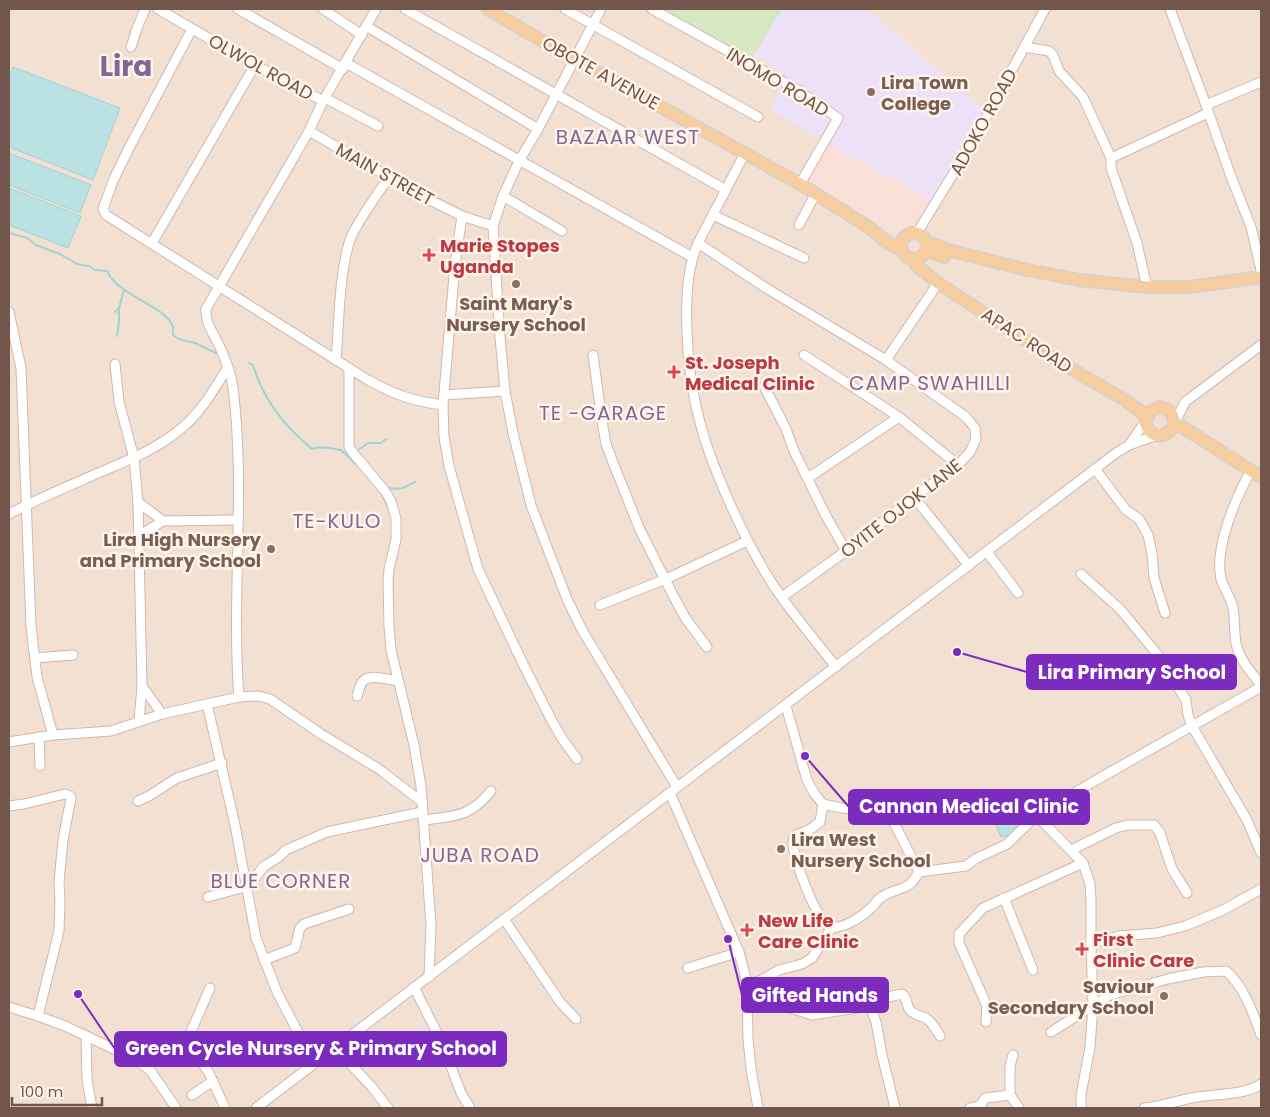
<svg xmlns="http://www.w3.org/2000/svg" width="1270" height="1117" font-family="Poppins,sans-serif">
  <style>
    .residential { fill: #f2e1d3 }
    .commercial { fill: #fadfd9 }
    .education { fill: #ede1f7 }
    .green { fill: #d6e7c4 }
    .water { fill: #bae2e3; stroke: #a1d2d4 }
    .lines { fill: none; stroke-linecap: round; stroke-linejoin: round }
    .stream { stroke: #a1d2d4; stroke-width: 2 }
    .minor-casing { stroke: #ceb9af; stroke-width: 11 }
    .major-casing { stroke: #d8cfcd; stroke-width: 14 }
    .minor { stroke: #fff; stroke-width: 9 }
    .major { stroke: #f6cda1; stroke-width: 11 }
    .education-dot { fill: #8d6e63; stroke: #fef4ea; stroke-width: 2 }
    .health-dot { fill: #e0444e; stroke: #fef4ea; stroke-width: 2 }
    .labels { text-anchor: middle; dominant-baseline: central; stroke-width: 5; stroke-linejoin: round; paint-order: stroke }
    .street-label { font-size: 18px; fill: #72554b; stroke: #fef4ea }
    .education-label { font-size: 18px; font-weight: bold; fill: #785e54; stroke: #fef4ea; text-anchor: start }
    .health-label { font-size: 18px; font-weight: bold; fill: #be3a42; stroke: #fef4ea; text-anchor: start }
    .quarter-label { font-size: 20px; letter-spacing: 1px; fill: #806795; stroke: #fef4ea }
    .town-label { font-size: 28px; font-weight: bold; fill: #806795; stroke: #fef4ea }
    .leader { fill: none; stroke: #7b2cbf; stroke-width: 2 }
    .callout-dot { fill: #7b2cbf; stroke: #fef4ea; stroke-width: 2 }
    .callout { fill: #7b2cbf; stroke: #7b2cbf; stroke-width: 2 }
    .callout-label { font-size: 19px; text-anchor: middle; font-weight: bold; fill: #fff }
  </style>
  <rect width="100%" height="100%" fill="#fbf0e4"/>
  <rect class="residential" x="9" y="9" width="1252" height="1099"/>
  <path class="commercial" d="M659,9H869L987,111L911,234L902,235L802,183L832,124L827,107Z"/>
  <path class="education" d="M782,9H866L986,112L932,199L834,148L771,109L786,75L754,54Z"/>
  <path class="green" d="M661,9H782L750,61Z"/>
  <g class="water">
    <path d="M13,67L120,108L93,180L9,147V77Z"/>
    <path d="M9,153L91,185L80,213L9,185Z"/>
    <path d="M9,188L81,216L68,248L9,225Z"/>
    <path d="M1009,817L1019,818L1021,822C1017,831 1011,836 1001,837L993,818Z"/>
  </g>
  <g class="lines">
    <g class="stream">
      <path d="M9,233L27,238L36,245L60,254L77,264L89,266L95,270L107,271C118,296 169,308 173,327C173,330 173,332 173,335L179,339L195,343L216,353"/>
      <path d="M115,312L119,308L124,290"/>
      <path d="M117,336L119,323V308"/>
      <path d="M249,363L253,365C263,399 285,427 312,449C320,445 332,449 341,450L358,466"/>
      <path d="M357,451L368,443H381L386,439"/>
      <path d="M389,488C401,490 404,488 415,482"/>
      <path d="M382,494L389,510"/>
    </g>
    <defs>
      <g id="minor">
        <path d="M158,9L255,65L323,101L376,9"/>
        <path d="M238,9L343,69"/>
        <path d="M323,9L362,35"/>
        <path d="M405,9L726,190"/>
        <path d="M565,9L758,117"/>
        <path d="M601,9L538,129L519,161L503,196L493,226L500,337L505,391L513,433L531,505L547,547L567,599L582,630L677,787"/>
        <path d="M652,9L796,89L838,118L800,184"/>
        <path d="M1170,9L1206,105L1261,82"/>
        <path d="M366,26L538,129"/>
        <path d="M192,29L129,148L113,181L103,209L106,215L368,380C395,395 413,401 443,405"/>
        <path d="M131,47L136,31L145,9"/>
        <path d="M1024,47L1049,51L1053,55L1059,71L1083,97L1111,158"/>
        <path d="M346,63L692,257"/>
        <path d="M325,98L378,126"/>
        <path d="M323,101L309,131L422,196L462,216L493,226"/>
        <path d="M1206,105L1230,174L1251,227L1261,270"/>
        <path d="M745,153L698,243C686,272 686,302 687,333C689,399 705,449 732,508C746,539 762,570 782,598C799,621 818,644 836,667"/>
        <path d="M503,196L562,231"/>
        <path d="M713,215L804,258"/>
        <path d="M462,216L455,264L443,405L444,437L449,466L478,569L524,666L552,721L563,740L577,759"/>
        <path d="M799,225L816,193"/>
        <path d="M917,233L972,143L1045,9"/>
        <path d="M152,243L255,65"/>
        <path d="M698,243L766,288L886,360L966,417L975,428L976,439L970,452L958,465L914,497L846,551L782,597"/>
        <path d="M1147,287L1137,243L1111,168V158L1208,113"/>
        <path d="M9,312L21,368L31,626L37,677L53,735L111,731L162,714L239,697L258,696L270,699L321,734L379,769L422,802"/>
        <path d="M593,355L602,421L606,444L614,465L640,530L675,599L686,619L707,647"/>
        <path d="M804,355L899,417L958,465"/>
        <path d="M336,360C339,326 339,265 352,235C362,215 376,196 389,177"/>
        <path d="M886,360L938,283"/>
        <path d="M115,364L119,402L134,458L138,502L142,686L139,721"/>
        <path d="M349,368V447L353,453L385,491L391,501L396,519V540L389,569L388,581L389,626L391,650L414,745L421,786L431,926L429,977"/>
        <path d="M764,386L786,429L794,451L825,514L846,551"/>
        <path d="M444,395L505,391"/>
        <path d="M1174,424L1185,402L1261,345"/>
        <path d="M1129,445L1145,422"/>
        <path d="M1095,469L1126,510L1139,519L1148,535L1152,553L1154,578L1165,613"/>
        <path d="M1251,470C1236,498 1214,547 1221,579C1224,589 1231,598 1233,608C1235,619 1234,631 1236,643C1239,659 1251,672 1261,685"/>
        <path d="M808,478L899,417"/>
        <path d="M914,497L969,566"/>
        <path d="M138,502L163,521"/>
        <path d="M9,514C39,498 71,485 103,471C131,459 159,448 183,427C202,411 215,388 228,367"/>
        <path d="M138,536L163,521L238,520"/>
        <path d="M987,552L1018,593"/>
        <path d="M1081,574L1120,609L1158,655L1186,700L1188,715L1192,726L1247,820L1261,853"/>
        <path d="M600,605L666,579L747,541"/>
        <path d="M35,658L73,655"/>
        <path d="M142,686L162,714"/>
        <path d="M357,696C359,691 360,683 364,680C372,674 390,680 398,681"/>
        <path d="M239,697C231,594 246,490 233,388C231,372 225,358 219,345C213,333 205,322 206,309L309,131"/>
        <path d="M207,704L235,825L256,938L277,992L314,1063"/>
        <path d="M786,706L807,780L814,793L823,804L841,808L931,814L969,816L1026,813L1036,816L1044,823L1083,863L1090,884L1091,900V944L1093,1005L1090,1047L1081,1095V1108"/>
        <path d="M39,737L40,766"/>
        <path d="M9,742L53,735"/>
        <path d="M670,793L739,952L747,983L748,1039L751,1069L758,1108"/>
        <path d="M138,801L149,796L177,778L222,763"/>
        <path d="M823,804L820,822L809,830L796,835C794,838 793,838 793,842C792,856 817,924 831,927C844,929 863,916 872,907C875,905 876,901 879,899C889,890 901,891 910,884C914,881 916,876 919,872L888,811"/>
        <path d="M9,806L24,804L65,794L70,796L71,798L63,840L59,882L60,902L59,931L38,1016"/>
        <path d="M423,820C454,816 469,818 491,791"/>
        <path d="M1071,850L1116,828L1127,825H1154L1160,833L1172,869L1187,893"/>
        <path d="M919,872L966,866L975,859L1007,844L1036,816L1091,783L1261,687"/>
        <path d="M208,897L245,887L255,878L263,867L279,857L286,850L327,832L422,812"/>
        <path d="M1004,898L1033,970"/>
        <path d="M504,919L560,1002L576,1019"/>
        <path d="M1091,944L1119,936L1157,933L1185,926L1223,910L1261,889"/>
        <path d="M264,960L295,948L300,928L304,924L349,909"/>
        <path d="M688,968L739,952"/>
        <path d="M760,981L776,997L784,1006L812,1015L870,1006L876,1022L882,1055L895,1108"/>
        <path d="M755,982L760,981L779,970L802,964L812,958L832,927"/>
        <path d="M414,987L443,1045L461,1093L470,1108"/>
        <path d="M210,988L189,1036V1042L209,1073L225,1108"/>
        <path d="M870,1006L879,999L902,994C908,999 906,1004 909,1009C914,1016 921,1015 927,1019C933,1023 936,1030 940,1036"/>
        <path d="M9,1007L38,1016L65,1026L135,1059L150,1070L176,1108"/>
        <path d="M986,1022L987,1006L959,943V934L983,908L1083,863"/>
        <path d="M1051,1032L1110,995L1168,979L1203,972L1226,971C1244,986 1253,1013 1261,1035"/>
        <path d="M86,1036L87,1080L92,1108"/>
        <path d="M335,1048L372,1087L388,1108"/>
        <path d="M1013,1055L1010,1066V1095L1019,1108"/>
        <path d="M192,1095L213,1081"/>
        <path d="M256,1108L1116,453L1129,445L1157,435"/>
        <path d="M970,1108L981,1105L985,1098L1010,1095"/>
        <path d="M1144,1108C1163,1106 1179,1100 1197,1097C1216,1094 1246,1095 1261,1084"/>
      </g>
      <g id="major">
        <path d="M487,9L574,59L800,184L870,228L888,243L902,250"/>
        <circle cx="914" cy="246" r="13"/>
        <path d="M927,242L948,250L1023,269L1079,280L1147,287H1190L1261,277"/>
        <path d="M927,251L944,257"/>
        <path d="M912,259L917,266L938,283L1056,360L1123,399L1147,416"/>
        <path d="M1158,407C1168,407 1174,413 1174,424L1176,423C1167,438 1152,442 1145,422L1150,412Z"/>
        <path d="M1176,423L1261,477"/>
      </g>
    </defs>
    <use href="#minor" class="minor-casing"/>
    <use href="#major" class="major-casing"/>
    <use href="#minor" class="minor"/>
    <use href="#major" class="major"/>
  </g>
  <g class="education-dot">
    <circle cx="871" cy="92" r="5"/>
    <circle cx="516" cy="284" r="5"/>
    <circle cx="271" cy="549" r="5"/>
    <circle cx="781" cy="849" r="5"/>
    <circle cx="1164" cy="996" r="5"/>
  </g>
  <g class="health-dot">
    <path d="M426.5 247.5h5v5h5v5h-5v5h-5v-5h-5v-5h5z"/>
    <path d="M671.5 364.5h5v5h5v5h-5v5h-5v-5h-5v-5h5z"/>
    <path d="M744.5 922.5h5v5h5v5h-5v5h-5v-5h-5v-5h5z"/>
    <path d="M1079.5 941.5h5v5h5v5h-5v5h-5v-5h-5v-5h5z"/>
  </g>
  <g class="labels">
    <g class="street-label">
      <text transform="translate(261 67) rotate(29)">OLWOL ROAD</text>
      <text transform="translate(601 73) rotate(29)">OBOTE AVENUE</text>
      <text transform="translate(778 82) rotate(31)">INOMO ROAD</text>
      <text transform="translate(983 122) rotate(-61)">ADOKO ROAD</text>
      <text transform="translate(385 174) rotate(29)">MAIN STREET</text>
      <text transform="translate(1027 340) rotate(33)">APAC ROAD</text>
      <text transform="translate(901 508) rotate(-38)">OYITE OJOK LANE</text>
    </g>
    <g class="education-label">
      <text x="881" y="82">Lira Town<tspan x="881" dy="21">College</tspan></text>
      <text x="516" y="303" text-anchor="middle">Saint Mary's<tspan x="516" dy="21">Nursery School</tspan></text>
      <text x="261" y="539" text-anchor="end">Lira High Nursery<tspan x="261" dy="21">and Primary School</tspan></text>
      <text x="791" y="839">Lira West<tspan x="791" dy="21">Nursery School</tspan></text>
      <text x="1154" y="986" text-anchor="end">Saviour<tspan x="1154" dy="21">Secondary School</tspan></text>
    </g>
    <g class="health-label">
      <text x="440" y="245">Marie Stopes<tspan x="440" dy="21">Uganda</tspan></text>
      <text x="685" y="362">St. Joseph<tspan x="685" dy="21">Medical Clinic</tspan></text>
      <text x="758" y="920">New Life<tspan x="758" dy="21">Care Clinic</tspan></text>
      <text x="1093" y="939">First<tspan x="1093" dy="21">Clinic Care</tspan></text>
    </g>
    <g class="quarter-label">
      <text x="628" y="137">BAZAAR WEST</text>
      <text x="930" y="383">CAMP SWAHILLI</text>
      <text x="603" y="413">TE -GARAGE</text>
      <text x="337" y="521">TE-KULO</text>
      <text x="480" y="855">JUBA ROAD</text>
      <text x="281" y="881">BLUE CORNER</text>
    </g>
    <g class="town-label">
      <text x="126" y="66">Lira</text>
    </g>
  </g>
  <path class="leader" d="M957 652L1027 672M805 756L849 807M728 939L742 995M78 994L115 1049"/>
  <g class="callout-dot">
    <circle cx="957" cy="652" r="5"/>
    <circle cx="805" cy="756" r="5"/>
    <circle cx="728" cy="939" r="5"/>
    <circle cx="78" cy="994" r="5"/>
  </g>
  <g class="callout">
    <rect x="1027" y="655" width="209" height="34" rx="5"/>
    <rect x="849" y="790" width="240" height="34" rx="5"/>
    <rect x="742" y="978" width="146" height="34" rx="5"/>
    <rect x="115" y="1032" width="391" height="34" rx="5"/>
  </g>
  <g class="callout-label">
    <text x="1132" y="679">Lira Primary School</text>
    <text x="969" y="813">Cannan Medical Clinic</text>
    <text x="815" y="1002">Gifted Hands</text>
    <text x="311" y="1055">Green Cycle Nursery &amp; Primary School</text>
  </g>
  <rect width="1270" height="1117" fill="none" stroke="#72554b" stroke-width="20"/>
  <path d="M12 1097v8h90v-8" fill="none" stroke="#72554b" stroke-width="2.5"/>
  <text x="20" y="1097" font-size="15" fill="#72554b" stroke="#fef4ea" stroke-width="4" paint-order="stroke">100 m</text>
</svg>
